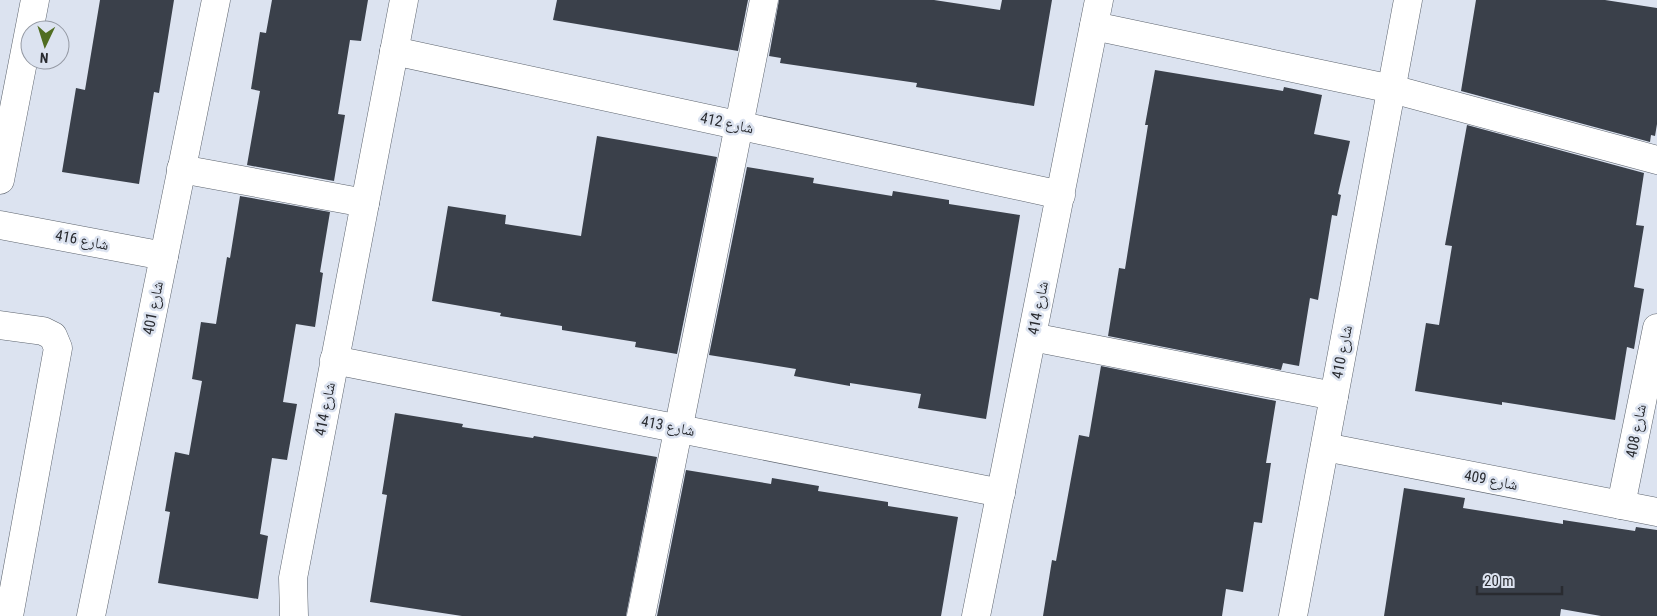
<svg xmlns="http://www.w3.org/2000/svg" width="1657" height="616" font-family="'Roboto Condensed','Noto Naskh Arabic',sans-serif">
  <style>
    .building { fill: #3a404a }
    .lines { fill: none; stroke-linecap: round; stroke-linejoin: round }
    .minor-casing { stroke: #5d646e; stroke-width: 29 }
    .minor { stroke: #fff; stroke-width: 28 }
    .labels { text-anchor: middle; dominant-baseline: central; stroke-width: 5; stroke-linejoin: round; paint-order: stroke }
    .street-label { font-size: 15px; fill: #292b30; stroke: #dce3f0 }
  </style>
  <rect width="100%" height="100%" fill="#dce3f0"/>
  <g class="building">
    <path d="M100,0H174L159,93L154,92L139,184L62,172L76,88L85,90Z"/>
    <path d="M272,0H368L361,41L350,40L338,114L345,115L334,181L247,165L260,91L251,89L260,32L266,33Z"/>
    <path d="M557,0H748L738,51L553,20Z"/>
    <path d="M779,0H934L1000,10L1002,0H1052L1034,106L916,87L917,83L780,63L781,58L769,56Z"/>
    <path d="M1476,0H1605L1657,8V124L1655,136L1651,135L1650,142L1461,91Z"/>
    <path d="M1155,70L1283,91L1284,87L1322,95L1314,134L1350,141L1338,194L1341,195L1337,216L1332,215L1318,300L1310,298L1299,366L1283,363L1281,370L1108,336L1119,268L1125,269L1148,125H1145Z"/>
    <path d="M1467,125L1644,173L1636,225L1644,226L1634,287L1644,289L1634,349L1627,347L1615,420L1502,402V405L1415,391L1426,323L1439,325L1452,246L1445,245Z"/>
    <path d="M597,136L717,157L677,354L635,347L636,342L562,330V326L500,316L501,313L432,301L448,206L506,215L505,224L581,236Z"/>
    <path d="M747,167L814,178L813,183L892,196L893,191L949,200V204L1020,215L986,419L918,408L921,394L850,383V386L794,376L796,369L709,355Z"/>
    <path d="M240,196L330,212L320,272L323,273L315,327L296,324L283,402L297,404L287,460L272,458L260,534L268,536L258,599L158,583L170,512L165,511L175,452L189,455L202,381L192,379L201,322L216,324L227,257L230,258Z"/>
    <path d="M1101,366L1276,401L1266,463H1271L1262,523L1254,522L1243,592L1226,589L1222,616H1043L1052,560L1056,561L1079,435L1089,437Z"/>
    <path d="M395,413L463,424L462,427L533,438L534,436L657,457L626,616H462L370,602L387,495L382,494Z"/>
    <path d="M686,470L771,484L772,478L819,486L818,491L888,502V506L958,517L941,616H657Z"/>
    <path d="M1404,488L1465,498L1463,508L1563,524V520L1635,531L1636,527L1657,530V616H1601L1561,609L1560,616H1384Z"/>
  </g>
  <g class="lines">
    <defs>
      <g id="minor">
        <path d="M1094,26L1392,89L1657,160"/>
        <path d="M394,51L1061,195"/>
        <path d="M181,169L365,203"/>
        <path d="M0,180L35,0"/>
        <path d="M0,225L164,256"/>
        <path d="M0,325L43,331L53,336L58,348L9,616"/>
        <path d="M1032,337L1334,396"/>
        <path d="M334,360L1001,493"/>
        <path d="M1325,447L1657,512"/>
        <path d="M1621,505L1657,328"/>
        <path d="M91,616L216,0"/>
        <path d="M294,616L293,578L404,0"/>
        <path d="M641,616L764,0"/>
        <path d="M976,616L1099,0"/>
        <path d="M1293,616L1408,0"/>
      </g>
    </defs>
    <use href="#minor" class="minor-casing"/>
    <use href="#minor" class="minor"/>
  </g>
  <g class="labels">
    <g class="street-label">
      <text transform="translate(727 123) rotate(12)">شارع 412</text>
      <text transform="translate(82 240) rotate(11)">شارع 416</text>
      <text transform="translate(153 308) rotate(-79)">شارع 401</text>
      <text transform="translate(1038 308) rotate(-79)">شارع 414</text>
      <text transform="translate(1342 352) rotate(-79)">شارع 410</text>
      <text transform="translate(325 409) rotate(-79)">شارع 414</text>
      <text transform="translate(668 426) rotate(11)">شارع 413</text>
      <text transform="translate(1636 431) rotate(-79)">شارع 408</text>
      <text transform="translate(1491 480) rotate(11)">شارع 409</text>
    </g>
  </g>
  <g transform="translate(45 45) rotate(184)"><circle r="24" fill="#dce3f0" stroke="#9499a3"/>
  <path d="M0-4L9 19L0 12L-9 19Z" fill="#506d21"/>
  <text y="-8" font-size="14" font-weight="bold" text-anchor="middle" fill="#292b30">N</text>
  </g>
  <path d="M1477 586v8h85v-8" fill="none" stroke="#292b30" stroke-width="2.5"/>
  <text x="1484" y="586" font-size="15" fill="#292b30" stroke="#dce3f0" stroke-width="4" paint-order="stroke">20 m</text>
</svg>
